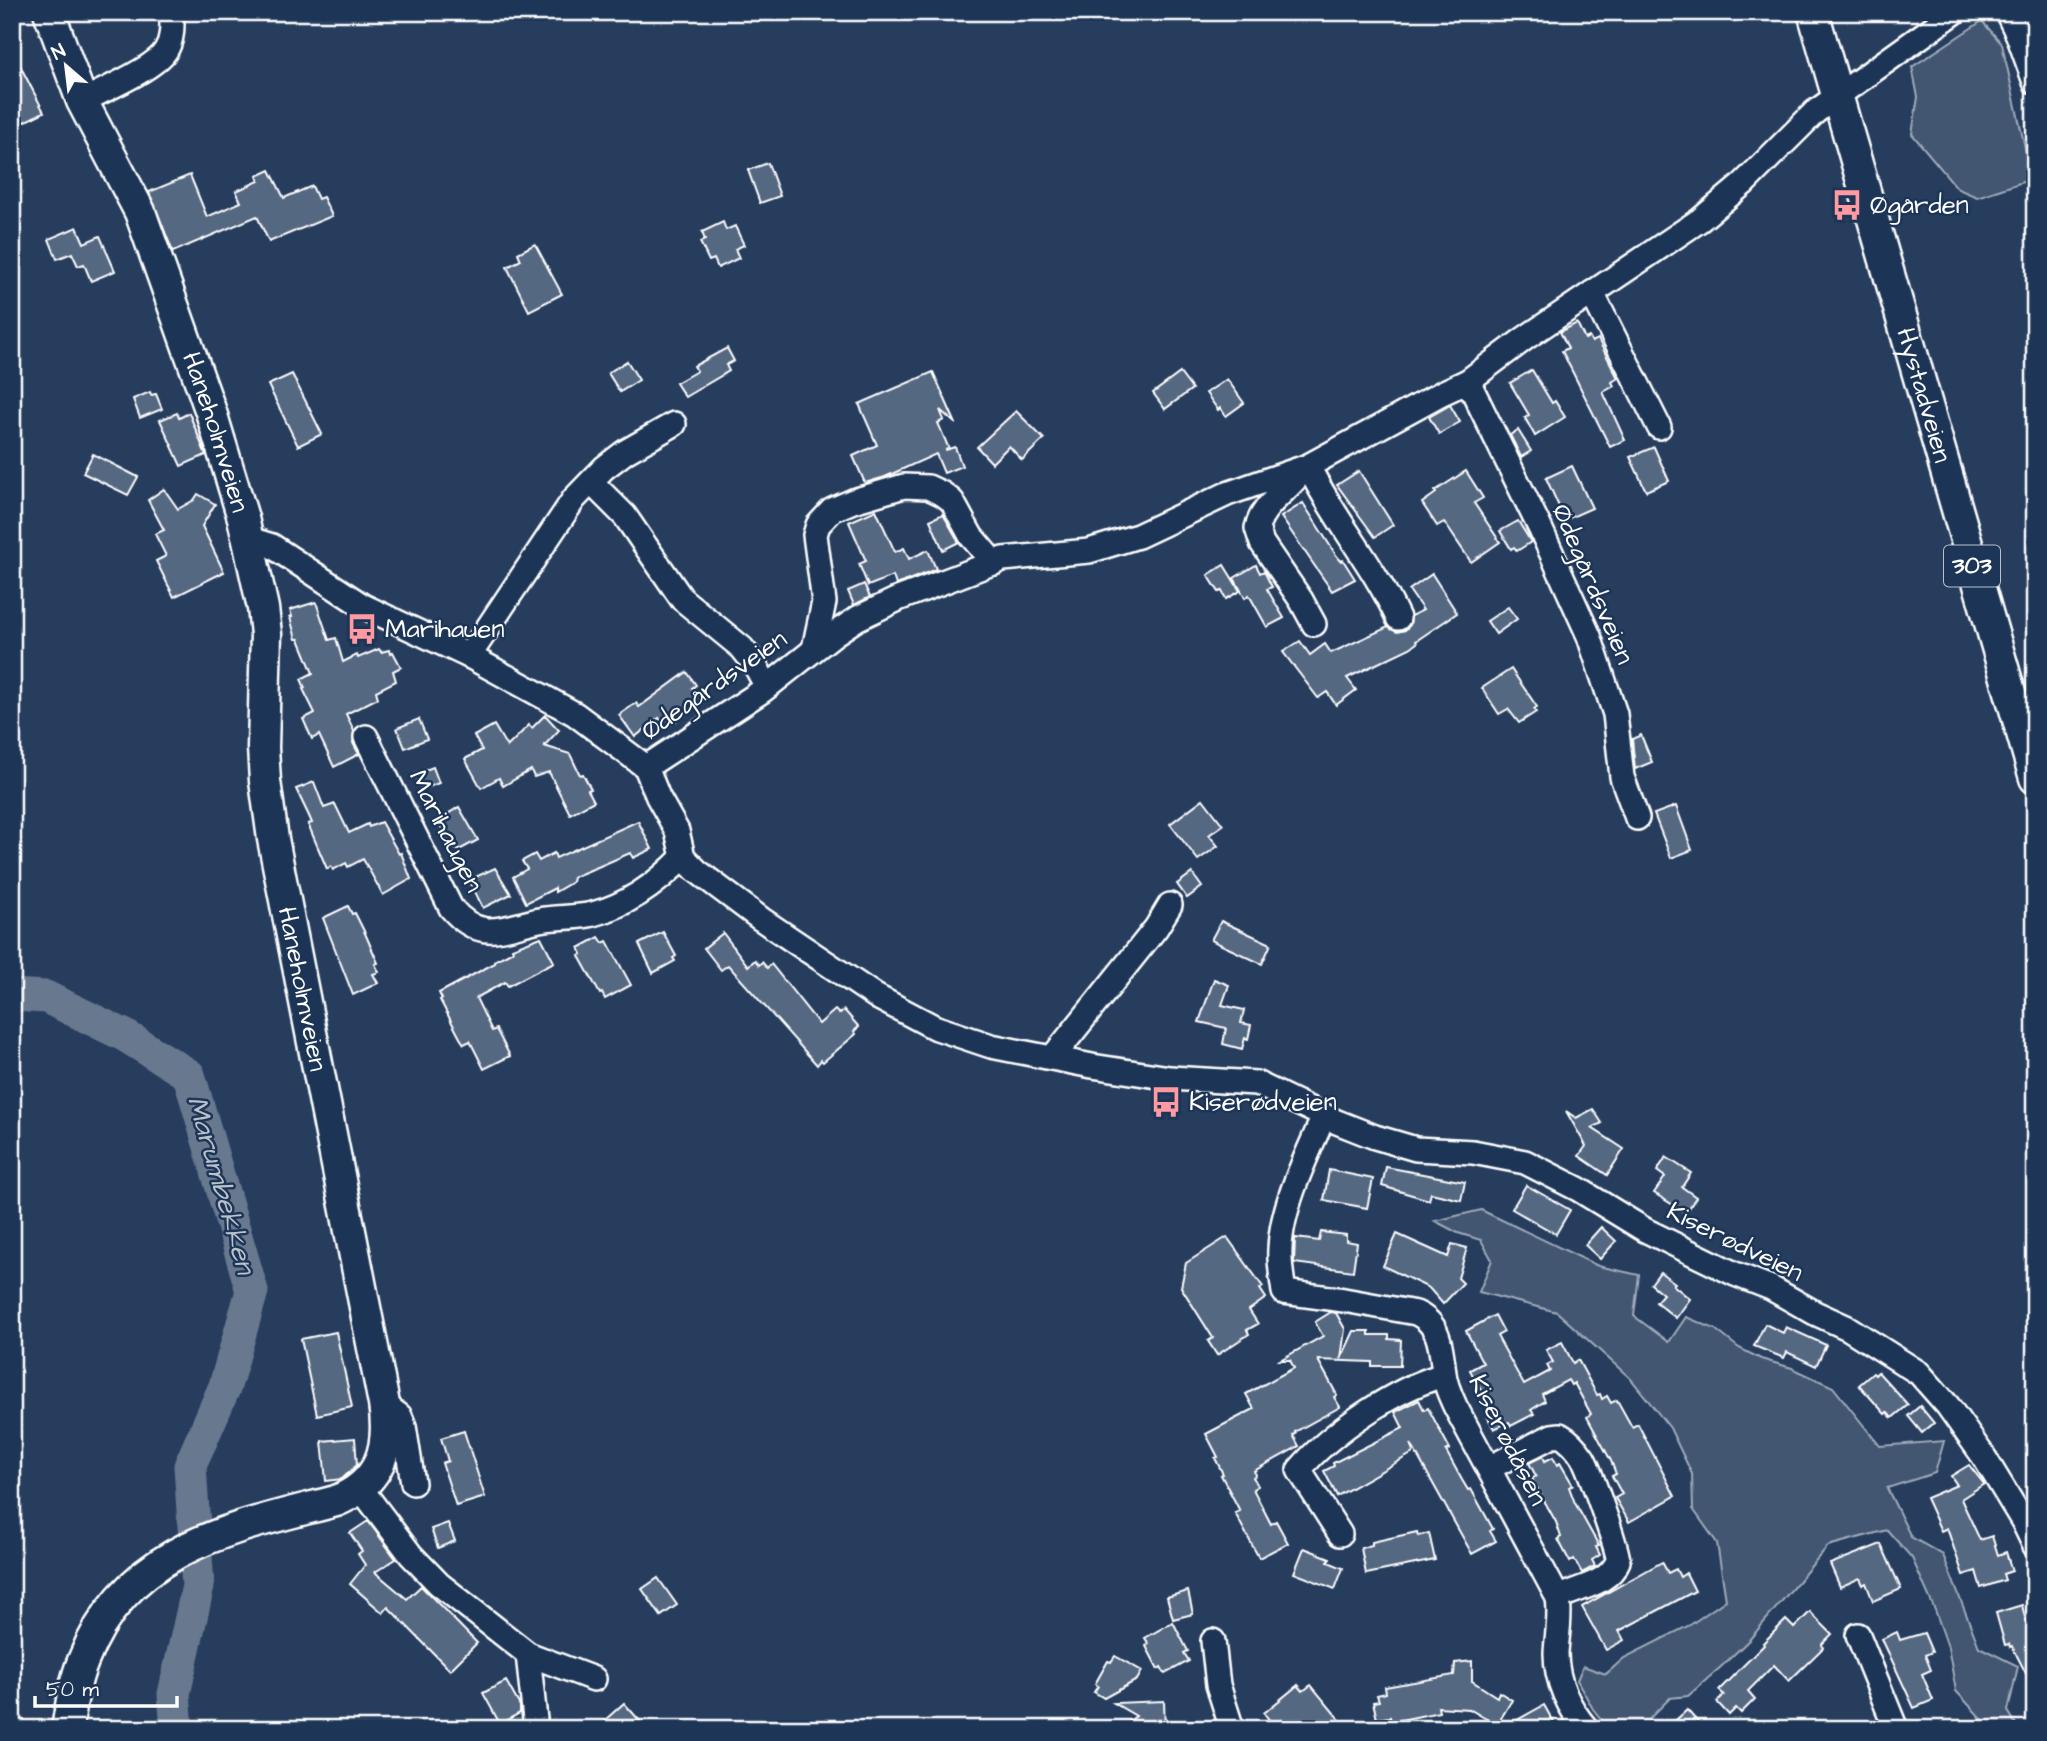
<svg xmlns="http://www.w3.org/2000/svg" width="2047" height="1741" font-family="'Architects Daughter',sans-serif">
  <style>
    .green { fill: #425672; stroke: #a0aab8; stroke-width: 2 }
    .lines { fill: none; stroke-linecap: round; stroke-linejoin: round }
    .river { stroke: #67788e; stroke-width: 33 }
    .building { fill: #556781; stroke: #fff; stroke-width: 2 }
    .minor-casing { stroke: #fff; stroke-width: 28 }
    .major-casing { stroke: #fff; stroke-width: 35 }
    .minor { stroke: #1d3557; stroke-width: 23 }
    .major { stroke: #1d3557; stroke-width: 30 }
    .labels { text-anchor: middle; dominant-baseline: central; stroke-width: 5; stroke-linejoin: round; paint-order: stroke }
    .shield { fill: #1d3557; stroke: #bbc2cd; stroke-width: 2 }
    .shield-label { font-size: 24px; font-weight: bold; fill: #fff }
    .poi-label { font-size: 26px; fill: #fff; stroke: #1d3557; text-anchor: start }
    .street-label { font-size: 26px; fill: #fff; stroke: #1d3557 }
    .water-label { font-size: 28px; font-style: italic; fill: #bbc2cc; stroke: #1d3557 }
  </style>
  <rect width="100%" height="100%" fill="#263d5e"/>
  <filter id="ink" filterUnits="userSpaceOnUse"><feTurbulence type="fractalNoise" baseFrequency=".0143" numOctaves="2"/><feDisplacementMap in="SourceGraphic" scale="14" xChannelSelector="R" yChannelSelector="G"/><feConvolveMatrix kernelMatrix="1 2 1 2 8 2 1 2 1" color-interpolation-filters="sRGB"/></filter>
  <g filter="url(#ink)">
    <g class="green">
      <path d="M1982,21L2002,44L2032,179L1977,197L1958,189L1912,134L1918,97L1912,67Z"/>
      <path d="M1481,1210L1598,1266L1639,1275L1634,1316L1669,1342L1686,1317L1715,1329L1739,1348L1761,1359L1792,1368L1833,1387L1880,1446L1944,1441L1935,1473L1887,1488L1911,1537L1943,1555L1979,1647L2018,1666L2008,1711L2019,1729H1991L1956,1691L1948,1647L1935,1610L1912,1558L1887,1530L1828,1546L1750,1639L1723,1665L1688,1696L1670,1698L1651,1717L1645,1729H1609L1593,1709L1577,1680L1583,1666L1606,1674L1624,1658L1690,1625L1726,1600L1717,1543L1693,1509L1692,1474L1670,1428L1631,1379L1557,1312L1479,1292L1492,1260L1481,1240L1458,1233L1435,1221Z"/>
    </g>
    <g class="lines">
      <path class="river" d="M12,995L46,997L124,1035L189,1075L252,1291L225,1386L190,1466L198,1586L174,1694L177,1729"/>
    </g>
    <g class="building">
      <path d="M12,50L44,112L16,126L12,118Z"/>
      <path d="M768,163L780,196L760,203L748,170Z"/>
      <path d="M270,170L284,198L312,186L318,199L323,197L332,216L269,242L257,216L173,252L149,192L190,175L207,217L241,202L236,191L259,181L257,176Z"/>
      <path d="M723,222L726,230L735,226L744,245L735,249L739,258L718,268L714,259L709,261L700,242L705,240L702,232Z"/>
      <path d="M77,227L84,243L100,236L115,271L91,281L84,264L78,266L72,253L57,259L49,239Z"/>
      <path d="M535,244L562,294L529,311L507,267L521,260L518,253Z"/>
      <path d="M1577,323L1585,339L1589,337L1592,342L1598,339L1618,378L1612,382L1614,386L1603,392L1625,440L1610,447L1562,351L1568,348L1560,332Z"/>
      <path d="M727,348L734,361L726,365L729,371L685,397L676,383L697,371L694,366Z"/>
      <path d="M627,361L639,380L620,392L608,373Z"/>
      <path d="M1532,370L1552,403L1555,401L1565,417L1535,436L1525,418L1529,415L1510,383Z"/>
      <path d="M933,372L956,424L940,410L944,420L938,423L949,449L945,450L955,447L962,466L944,473L936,454L885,477L865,483L853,456L877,445L859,404Z"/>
      <path d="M1180,373L1192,389L1165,409L1153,393Z"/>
      <path d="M292,374L322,434L298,446L268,385Z"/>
      <path d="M1227,379L1244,403L1226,416L1220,408L1218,410L1206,393Z"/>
      <path d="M150,392L151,395L156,394L162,409L140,418L133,399Z"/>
      <path d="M1450,405L1460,422L1439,434L1429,417Z"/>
      <path d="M1016,411L1044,439L1022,460L1009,446L992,463L977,447Z"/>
      <path d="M177,413L179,418L189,413L206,455L181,466L160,420Z"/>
      <path d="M1518,430L1531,451L1521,457L1510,435Z"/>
      <path d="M1654,447L1669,481L1646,491L1630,457Z"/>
      <path d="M93,454L138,477L128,495L83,473Z"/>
      <path d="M1572,466L1592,508L1565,520L1546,478Z"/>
      <path d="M1359,471L1393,525L1375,537L1337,485Z"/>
      <path d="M1466,471L1483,498L1474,503L1500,542L1471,562L1444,522L1437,526L1422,503L1436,493L1435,491Z"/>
      <path d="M164,489L178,509L194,500L198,494L215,504L202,526L224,572L174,597L156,561L166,556L155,534L164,530L148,500Z"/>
      <path d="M1303,503L1336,555L1341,561L1343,560L1355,579L1332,591L1281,517Z"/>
      <path d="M876,510L895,552L904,548L909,559L928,550L936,569L896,585L893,576L868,586L859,564L866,561L849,522Z"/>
      <path d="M943,514L959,542L943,550L930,520Z"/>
      <path d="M1518,521L1531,542L1517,551L1514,547L1511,549L1500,531Z"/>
      <path d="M1224,565L1240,591L1226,599L1222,591L1219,592L1208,575Z"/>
      <path d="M1256,565L1260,573L1264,571L1272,587L1267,589L1284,618L1267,627L1249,595L1245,598L1234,578Z"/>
      <path d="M1432,574L1457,613L1416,641L1417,643L1410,648L1347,678L1356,690L1336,705L1327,692L1318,698L1283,652L1300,641L1310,655L1325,644L1331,653L1388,627L1397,632L1405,630L1410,625L1411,616L1423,610L1409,590Z"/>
      <path d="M864,584L870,597L854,605L848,591Z"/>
      <path d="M316,602L329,640L336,638L343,662L357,655L358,658L379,649L381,652L389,650L390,654L393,652L401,667L393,671L396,681L376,691L378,698L346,714L354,731L353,743L359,754L334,767L319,735L312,739L303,719L315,713L303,689L305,688L301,679L313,673L299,639H296L290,617H292L290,610Z"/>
      <path d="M1508,607L1517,619L1496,634L1487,621Z"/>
      <path d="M1511,669L1537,707L1534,709L1536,712L1519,723L1508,709L1499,714L1482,688Z"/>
      <path d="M687,672L696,685L692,688L702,702L666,728L659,718L635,737L619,715L636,703L639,707Z"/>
      <path d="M545,715L559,730L544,746L570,754L580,775L583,774L591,789L588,790L594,801L570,814L549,772L534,777L531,770L503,786L499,778L481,788L465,759L482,750L474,736L494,725L507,747L529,725L532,728Z"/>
      <path d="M419,719L427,739L405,748L397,728Z"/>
      <path d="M1641,735L1652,762L1635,769L1632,739Z"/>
      <path d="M433,767L439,783L421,790L415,774Z"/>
      <path d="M314,782L324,808L335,804L349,833L368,824L369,827L381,822L399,854L401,853L411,879L383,895L363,859L348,867L346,863L333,870L331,866L327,869L308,824L312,823L309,816L296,789Z"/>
      <path d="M1203,799L1223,825L1209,835L1218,846L1198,860L1170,824Z"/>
      <path d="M1676,806L1692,850L1671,858L1654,814Z"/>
      <path d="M459,807L478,840L461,849H455L451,842L449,844L438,820Z"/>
      <path d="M638,821L652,849L633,858L630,853L600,866L573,877L572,882L555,892V888L526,903L513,877L527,869L522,861L535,854L539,861L554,853L556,858Z"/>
      <path d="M495,868L511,894L483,908L469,880Z"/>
      <path d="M1192,873L1202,887L1187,898L1177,884Z"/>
      <path d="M348,906L352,914L355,913L364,931L378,963L375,964L379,972L373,974L378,983L353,995L323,918Z"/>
      <path d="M1221,921L1271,944L1262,964L1211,940Z"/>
      <path d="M663,932L676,956L673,958L675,961L653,973L639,944Z"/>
      <path d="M723,933L748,966L755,960L759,965L762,962L767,968L771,964L819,1024L835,1010L839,1014L844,1010L859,1027L854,1031L856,1034L823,1062L821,1060L817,1065L728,965L721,970L704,948Z"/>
      <path d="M541,937L554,962L508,986L505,982L476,998L492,1031L496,1029L510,1056L484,1069L470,1041L464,1044L460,1038L440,1000L442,999L439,993L495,963L494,961L513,951L512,948Z"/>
      <path d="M599,937L603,943L607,941L631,985L605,999L602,993L600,994L579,956L582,954L579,948Z"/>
      <path d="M1214,979L1229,985L1222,1005L1244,1010L1241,1023L1251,1025L1248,1039L1245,1038L1242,1049L1223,1044L1226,1028L1199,1022Z"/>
      <path d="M1593,1109L1602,1123L1592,1128L1624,1149L1607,1175L1579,1156L1586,1146L1566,1111L1576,1118Z"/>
      <path d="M1666,1157L1691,1173L1682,1187L1696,1197L1686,1213L1654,1193L1665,1177L1657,1171Z"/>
      <path d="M1386,1167L1465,1182L1461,1200L1431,1193L1429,1200L1382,1186Z"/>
      <path d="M1329,1170L1373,1179L1367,1208L1324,1200Z"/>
      <path d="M1526,1185L1570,1210L1556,1234L1512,1209Z"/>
      <path d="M1601,1227L1616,1241L1600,1259L1585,1245Z"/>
      <path d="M1321,1232L1346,1235V1241L1357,1243L1353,1271L1294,1263L1295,1238L1319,1241Z"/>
      <path d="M1397,1234L1448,1257L1452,1244L1467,1248L1458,1278L1463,1283L1443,1304L1429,1288L1383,1266Z"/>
      <path d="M1227,1237L1263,1287L1260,1289L1266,1298L1249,1310L1258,1324L1247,1330L1249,1334L1217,1355L1208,1341L1213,1338L1181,1287L1186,1263Z"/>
      <path d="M1660,1272L1675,1283L1673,1285L1690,1299L1676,1318L1656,1302L1663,1294L1651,1284Z"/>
      <path d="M1331,1312L1336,1313L1345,1329L1341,1359L1354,1331H1369V1335H1389V1339L1401,1340L1400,1366H1372V1362L1318,1360L1337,1395L1334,1397L1340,1407L1295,1432L1296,1434L1293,1435L1299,1446L1254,1471L1256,1475L1253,1477L1258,1486L1253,1489L1271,1524L1276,1521L1288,1543L1259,1558L1235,1513L1240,1511L1221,1475L1223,1474L1215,1458L1218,1457L1206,1434L1254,1409L1246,1394L1294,1368L1290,1360H1280L1323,1336L1315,1322Z"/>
      <path d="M1495,1315L1504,1332L1497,1336L1524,1385L1550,1371L1547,1365L1553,1362L1546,1350L1562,1342L1573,1363L1578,1360L1597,1395L1600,1394L1602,1399L1607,1396L1611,1403L1617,1400L1632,1427L1638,1424L1675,1496L1629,1522L1615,1498L1622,1494L1612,1476L1616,1474L1611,1461L1587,1417L1591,1414L1574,1383L1571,1385L1568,1380L1542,1394L1545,1401L1531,1410L1534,1414L1511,1426L1509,1422L1494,1429L1487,1416L1493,1413L1470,1370L1483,1363L1466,1331Z"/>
      <path d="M1765,1324L1783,1333L1786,1327L1826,1345L1816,1366L1787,1352L1784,1358L1754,1346Z"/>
      <path d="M336,1332L352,1407L317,1415L301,1339Z"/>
      <path d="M1878,1372L1908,1405L1892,1418L1887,1412L1885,1414L1859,1385L1873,1373L1875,1375Z"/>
      <path d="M1419,1400L1424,1410L1428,1408L1450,1449L1446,1451L1462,1480L1468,1490L1471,1489L1493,1529L1490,1531L1496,1541L1472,1554L1411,1444L1413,1453L1337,1496L1324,1471L1334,1466L1333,1463L1403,1428L1395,1412Z"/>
      <path d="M1920,1406L1934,1423L1922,1433L1908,1416Z"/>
      <path d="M464,1431L485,1497L456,1506L442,1463L448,1461L441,1438Z"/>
      <path d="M355,1438L357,1465L342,1479L326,1481L322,1441Z"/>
      <path d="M1543,1456L1545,1461L1553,1457L1557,1465L1560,1463L1573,1485L1569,1487L1575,1503L1599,1546L1596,1547L1600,1555L1592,1560L1595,1566L1582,1573L1574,1559L1570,1562L1558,1539L1561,1537L1556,1522L1532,1479L1536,1476L1529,1463Z"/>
      <path d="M1969,1465L1984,1484L1961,1499L1980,1540L1992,1536L1998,1555L2006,1552L2012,1571L2003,1574L2005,1580L1981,1588L1976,1571L1963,1575L1947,1528L1941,1531L1926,1498L1957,1485L1951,1476Z"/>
      <path d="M368,1521L396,1559L375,1572L407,1599L421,1586L477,1643L450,1670L388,1607L383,1613L350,1584L365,1565L358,1554L362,1551L350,1533Z"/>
      <path d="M448,1523L455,1541L438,1548L431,1529Z"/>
      <path d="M1417,1532L1418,1536L1429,1533L1435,1560L1366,1574L1361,1548L1372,1545V1542Z"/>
      <path d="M1881,1544L1901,1589L1873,1601L1866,1583L1863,1585L1860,1578L1840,1587L1830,1564Z"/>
      <path d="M1304,1548L1330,1558L1328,1562L1343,1568L1335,1589L1294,1573Z"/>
      <path d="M1662,1562L1668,1573L1676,1569L1680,1577L1686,1573L1695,1591L1619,1631L1624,1640L1606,1650L1582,1607Z"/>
      <path d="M658,1578L677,1605L661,1616L642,1589Z"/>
      <path d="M1188,1591L1193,1614L1173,1619L1167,1597Z"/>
      <path d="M2022,1605L2026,1621L2035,1619V1691L2012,1646L2010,1647L2009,1644L2005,1645L1996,1613Z"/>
      <path d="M1810,1612L1832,1634L1822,1644L1823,1648L1789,1681L1774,1665L1748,1691L1755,1699L1741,1713L1736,1708L1729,1715L1717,1702L1724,1695L1719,1690L1764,1645L1763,1643L1786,1620L1794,1628Z"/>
      <path d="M1173,1622L1188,1651L1184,1653L1189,1661L1165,1674L1161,1667L1158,1669L1146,1646L1149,1644L1145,1638Z"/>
      <path d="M1897,1632L1900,1640L1924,1633L1932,1652L1925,1655L1931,1670L1922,1674L1933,1700L1914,1708L1882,1639Z"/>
      <path d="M1115,1656L1142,1671L1137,1680L1104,1698L1094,1692L1098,1686L1095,1684L1108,1661L1111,1662Z"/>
      <path d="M1472,1661V1681L1497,1697L1499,1692L1512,1700L1497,1725L1469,1709L1438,1707L1439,1712L1406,1719L1391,1722L1390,1717L1377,1719L1373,1702L1379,1701L1377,1695L1386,1693L1385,1687L1454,1675L1455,1663Z"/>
      <path d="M506,1681L520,1706V1713L500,1724L483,1693Z"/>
      <path d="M1298,1685L1303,1691L1311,1685L1344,1725H1342L1345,1729H1276L1264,1713Z"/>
      <path d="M1164,1701L1165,1729H1119L1136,1716L1114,1703Z"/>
      <path d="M624,1703L647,1729H613L605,1720Z"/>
      <path d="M1544,1705L1554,1723L1543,1729H1501Z"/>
      <path d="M1687,1710L1704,1729H1666Z"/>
    </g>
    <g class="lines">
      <defs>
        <g id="minor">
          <path d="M2007,12L2018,35L2035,82"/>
          <path d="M82,101C102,91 156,68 166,50C173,39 172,25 172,12"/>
          <path d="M1592,293L1659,427"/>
          <path d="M1468,381L1541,530L1589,636L1615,714L1622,777L1637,818"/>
          <path d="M1308,466C1334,519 1373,564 1398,618"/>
          <path d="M1304,468C1291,490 1263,502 1257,528L1262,543L1301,600L1314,624"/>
          <path d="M591,482L625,516L682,599L742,648L754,663L767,687"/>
          <path d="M249,543L259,542L272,546L363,606L469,656L575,714L646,767L658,797L677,831L683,857L697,871L761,919L877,997L934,1027L991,1046L1092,1066L1170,1078L1256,1083L1337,1122L1375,1137L1416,1149L1473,1152L1525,1162L1578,1189L1645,1230L1735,1274L1771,1288L1815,1313L1848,1328L1919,1373L1948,1406L1984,1457L2023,1521L2035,1546"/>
          <path d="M814,649L824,602L815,535L818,525L832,510L853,501L904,486L928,487L943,494L952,501L971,536L994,563"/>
          <path d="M469,656L574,499L604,468L625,452L674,424"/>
          <path d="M366,737L451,908C481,943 502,928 539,920C557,917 576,918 593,914C628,905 658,883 683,857"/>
          <path d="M646,767L762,691L834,634L858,618L898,599L1003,559L1089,551L1138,536L1227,494L1308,466L1442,393L1468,381L1524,339L1700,220L1743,184L1815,112L1955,12"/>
          <path d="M1052,1058L1156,928L1170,905"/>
          <path d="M1324,1116C1307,1155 1281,1207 1280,1249C1279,1263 1282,1278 1284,1292L1344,1300L1416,1313C1441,1324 1441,1349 1444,1373C1445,1384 1450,1395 1455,1406L1558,1598C1561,1617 1557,1634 1556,1653C1556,1681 1569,1709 1587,1729"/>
          <path d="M384,1404L400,1416L404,1426L413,1483"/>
          <path d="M1489,1468L1552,1436L1560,1435C1569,1440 1577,1449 1583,1458C1589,1468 1619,1552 1618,1561C1608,1585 1578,1587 1558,1598"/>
          <path d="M357,1491L368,1498L411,1555L439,1584L528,1654L594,1679"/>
          <path d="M1340,1534L1299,1470C1331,1432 1396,1388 1444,1375"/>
          <path d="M1858,1635L1896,1729"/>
          <path d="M1213,1641L1218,1685L1232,1729"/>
          <path d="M528,1654L536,1729"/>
        </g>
        <g id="major">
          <path id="s1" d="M49,12L82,101L140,212L211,412L243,518L263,608L266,634L263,748L265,781L273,839L384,1404C391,1449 380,1483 336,1501C229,1529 128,1546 83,1661C74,1683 71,1706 67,1729"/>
          <path id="s2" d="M1813,12L2035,778"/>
        </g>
      </defs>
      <use href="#minor" class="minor-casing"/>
      <use href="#major" class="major-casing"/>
      <use href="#minor" class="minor"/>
      <use href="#major" class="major"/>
    </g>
  </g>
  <defs>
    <symbol id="bus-bare" viewBox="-9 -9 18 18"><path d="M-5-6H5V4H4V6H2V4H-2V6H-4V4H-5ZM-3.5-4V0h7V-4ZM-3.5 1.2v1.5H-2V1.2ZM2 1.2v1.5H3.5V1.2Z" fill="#ff9aa2" stroke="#1d3557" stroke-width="2.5" paint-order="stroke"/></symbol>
  </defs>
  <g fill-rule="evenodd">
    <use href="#bus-bare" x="1825" y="183" width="44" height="44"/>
    <use href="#bus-bare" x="340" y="607" width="44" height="44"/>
    <use href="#bus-bare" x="1144" y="1080" width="44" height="44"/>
  </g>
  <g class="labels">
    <rect class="shield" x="1944" y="545.5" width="56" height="41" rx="5"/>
    <g class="shield-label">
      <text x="1972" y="566">303</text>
    </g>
    <g class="poi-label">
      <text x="1870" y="205">Øgården</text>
      <text x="385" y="629">Marihauen</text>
      <text x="1189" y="1102">Kiserødveien</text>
    </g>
    <g class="street-label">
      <text stroke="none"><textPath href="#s2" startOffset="399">Hystadveien</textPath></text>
      <text stroke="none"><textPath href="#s1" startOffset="453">Haneholmveien</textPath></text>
      <text transform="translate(1593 584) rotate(67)">Ødegårdsveien</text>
      <text transform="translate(714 685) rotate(-35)">Ødegårdsveien</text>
      <text transform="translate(446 831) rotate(63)">Marihaugen</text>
      <text stroke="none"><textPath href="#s1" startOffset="1020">Haneholmveien</textPath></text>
      <text transform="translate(1735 1242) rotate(26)">Kiserødveien</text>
      <text transform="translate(1508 1440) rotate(63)">Kiserødåsen</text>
    </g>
    <g class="water-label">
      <text transform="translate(221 1185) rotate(74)">Marumbekken</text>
    </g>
  </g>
  <rect width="2047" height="1741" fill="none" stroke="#1d3557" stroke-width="42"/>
  <rect x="21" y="21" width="2005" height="1699" fill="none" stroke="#fff" stroke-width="2.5" filter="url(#ink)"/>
  <g transform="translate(66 66) rotate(332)" stroke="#1d3557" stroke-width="5" paint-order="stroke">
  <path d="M0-5L12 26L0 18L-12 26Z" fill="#ffffff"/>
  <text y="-10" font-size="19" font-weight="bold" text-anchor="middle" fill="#ffffff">N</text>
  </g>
  <path d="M35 1696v10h142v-10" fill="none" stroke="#ffffff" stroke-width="3.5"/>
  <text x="46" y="1696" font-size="21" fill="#ffffff" stroke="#1d3557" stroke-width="5" paint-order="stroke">50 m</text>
</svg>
